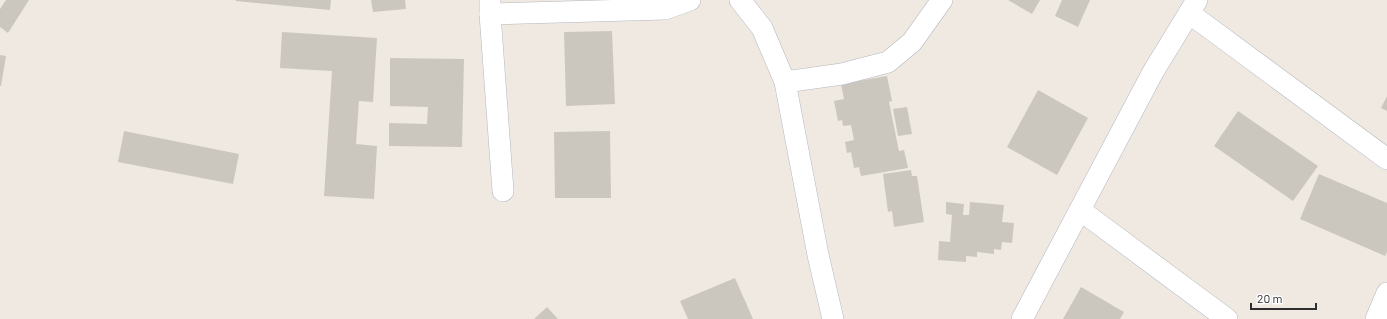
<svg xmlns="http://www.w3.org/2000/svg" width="1387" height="319" font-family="Barlow,sans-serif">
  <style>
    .building { fill: #cbc7bf }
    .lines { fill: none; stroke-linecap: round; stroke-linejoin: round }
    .minor-casing { stroke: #b4b7c1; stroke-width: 22 }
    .minor { stroke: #fff; stroke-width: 21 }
  </style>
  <rect width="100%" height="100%" fill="#efe9e1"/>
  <g class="building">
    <path d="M6,0H29L8,33L0,27V9Z"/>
    <path d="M236,0H331L330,10L236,1Z"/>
    <path d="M371,0H405L406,9L373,12Z"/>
    <path d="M1008,0H1040L1032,14Z"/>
    <path d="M1062,0H1090L1078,27L1055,16Z"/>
    <path d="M612,31L615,104L566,106L564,32Z"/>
    <path d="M282,32L377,38L373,102L359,101L356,144L377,146L374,199L324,196L332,71L280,68Z"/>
    <path d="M0,55L6,56L1,86H0Z"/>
    <path d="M390,58L464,59L462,147L389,146V123L427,124L428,107L390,106Z"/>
    <path d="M887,76L892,101L889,102L899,151L904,150L908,168L861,176L859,167L854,168L851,152L847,153L845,142L854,140L851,125L843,126L842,120L838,121L834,101L844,99L841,84Z"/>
    <path d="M1038,90L1088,118L1057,175L1007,147Z"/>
    <path d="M1387,96V111L1381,108Z"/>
    <path d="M907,107L912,134L898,136L893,109Z"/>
    <path d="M1238,111L1318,166L1293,201L1214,146Z"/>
    <path d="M124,131L239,154L233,184L118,162Z"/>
    <path d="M610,131L611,198H555L554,132Z"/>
    <path d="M911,170L912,176H917L924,222L894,227L892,211L888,212L883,174Z"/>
    <path d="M1319,174L1387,203V252L1385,256L1300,219Z"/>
    <path d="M946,202L964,204L963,215H969L970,202L1004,205L1002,222L1014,223L1012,243L1002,242L1001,250L994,249V254L977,252V257L966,256V262L938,260L939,241L950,242L952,215L946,214Z"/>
    <path d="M735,278L753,319H688L680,301Z"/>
    <path d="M1081,287L1124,312L1120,319H1063Z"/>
    <path d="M547,307L558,319H534Z"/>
  </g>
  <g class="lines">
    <defs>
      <g id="minor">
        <path d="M740,0L762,28L785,82L818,255L833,319"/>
        <path d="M490,1V14L503,191"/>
        <path d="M1189,13L1387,159"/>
        <path d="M490,14L665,9L690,0"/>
        <path d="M785,82L842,74L888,62L912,42L942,0"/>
        <path d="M1080,210L1227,319"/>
        <path d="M1022,319L1153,72L1197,0"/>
        <path d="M1376,319L1387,293"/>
      </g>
    </defs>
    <use href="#minor" class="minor-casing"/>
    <use href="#minor" class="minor"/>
  </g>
  <path d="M1251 303v6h65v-6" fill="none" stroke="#2e2e2e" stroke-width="2"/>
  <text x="1257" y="303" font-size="12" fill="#2e2e2e" stroke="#ffffff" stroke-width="3" paint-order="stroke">20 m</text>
</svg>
